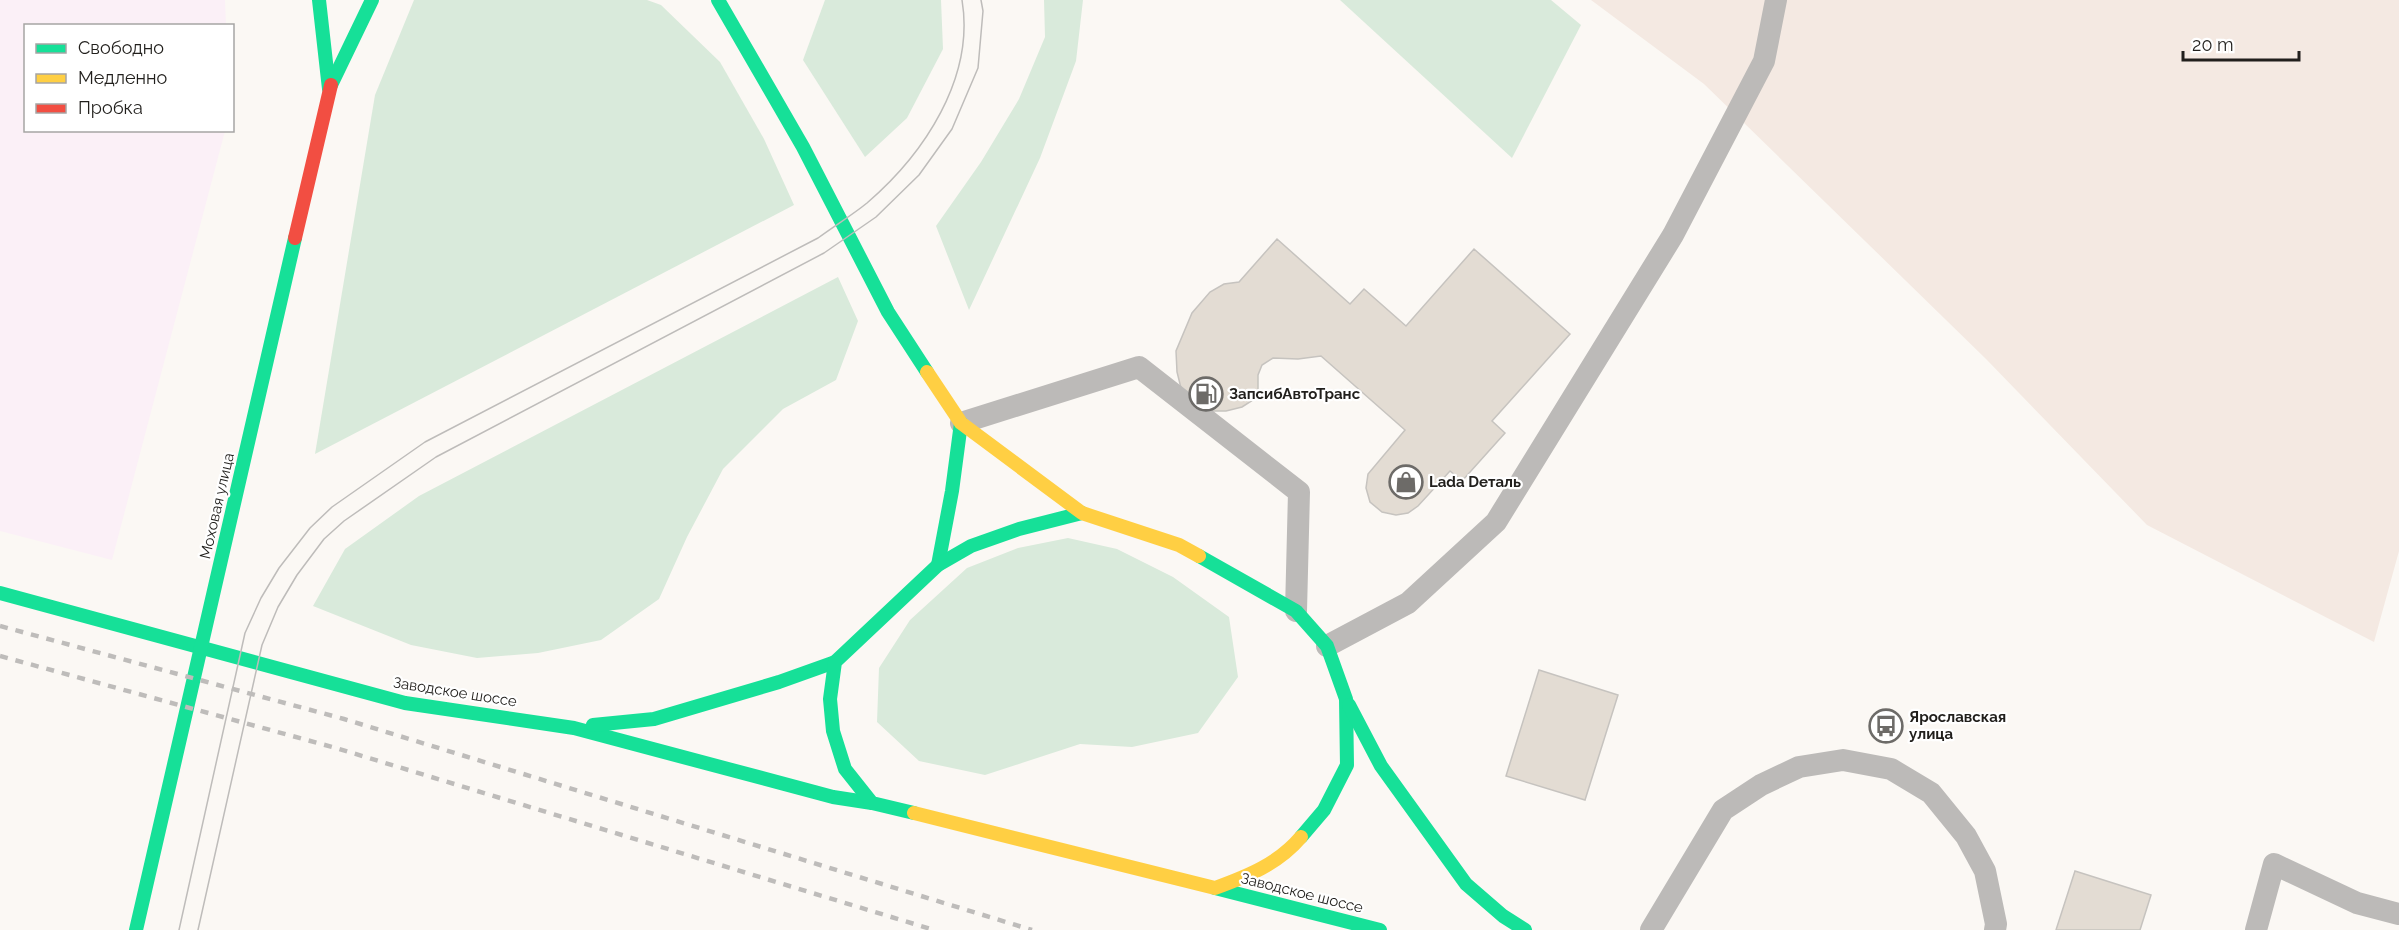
<svg xmlns="http://www.w3.org/2000/svg" width="2399" height="930" font-family="Raleway,sans-serif">
  <style>
    .commercial { fill: #f4e9e2 }
    .industrial { fill: #fbf0f7 }
    .green { fill: #d9eadb }
    .building { fill: #e3dcd3; stroke: #c6c3bf; stroke-width: 1.5 }
    .lines { fill: none; stroke-linecap: round; stroke-linejoin: round }
    .lane { stroke: #bcbab8; stroke-width: 22 }
    .fast { stroke: #16e098; stroke-width: 14 }
    .slow { stroke: #ffcf43; stroke-width: 14 }
    .jam { stroke: #f24e42; stroke-width: 14 }
    .tram { stroke: #bebcba; stroke-width: 1.5 }
    .rail { stroke: #bebcba; stroke-width: 4.5; stroke-dasharray: 8 8; stroke-linecap: butt }
    .labels { text-anchor: middle; dominant-baseline: central; stroke-width: 4.5; stroke-linejoin: round; paint-order: stroke }
    .poi-label { font-size: 15px; font-weight: bold; fill: #211f1c; stroke: #fff; text-anchor: start }
    .street-label { font-size: 15px; fill: #211f1c; stroke: #fff }
  </style>
  <rect width="100%" height="100%" fill="#fbf8f4"/>
  <path class="commercial" d="M1591,0H2399V551L2374,642L2147,525L1986,359L1704,84Z"/>
  <path class="industrial" d="M0,0H225L226,25L26,26V130L225,131L112,560L0,531Z"/>
  <g class="green">
    <path d="M414,0H647L661,5L720,62L764,139L794,205L315,454L375,95Z"/>
    <path d="M825,0H941L943,49L907,118L865,157L803,60Z"/>
    <path d="M1044,0H1083L1076,61L1040,158L969,310L936,226L981,162L1019,99L1045,37Z"/>
    <path d="M1340,0H1551L1581,25L1512,158Z"/>
    <path d="M838,277L858,321L836,380L783,409L723,469L687,537L659,599L601,640L538,653L477,658L411,645L313,606L345,549L419,496Z"/>
    <path d="M1068,538L1117,549L1173,577L1229,617L1238,677L1198,733L1132,747L1080,744L985,775L919,761L877,722L879,668L910,620L967,568L1018,548Z"/>
  </g>
  <g class="building">
    <path d="M1277,239L1350,304L1364,289L1406,326L1474,249L1570,334L1492,421L1505,433L1462,481L1450,471L1418,506L1408,513L1396,515L1382,512L1370,502L1366,488L1368,474L1405,430L1321,356L1298,359L1273,358L1262,365L1258,375V390L1253,400L1242,407L1226,411H1209L1181,388L1177,372L1176,351L1192,313L1210,292L1224,284L1239,282Z"/>
    <path d="M1539,670L1618,695L1585,800L1506,776Z"/>
    <path d="M2075,871L2151,895L2140,930H2056Z"/>
  </g>
  <g class="lines">
    <g class="lane">
      <path d="M961,423L1139,367L1299,492L1296,611"/>
      <path d="M1327,646L1408,603L1496,522L1673,235L1764,61L1776,0"/>
      <path d="M1651,930L1723,810L1761,785L1799,767L1843,760L1891,769L1931,793L1966,836L1985,871L1996,924L1995,930"/>
      <path d="M2256,930L2274,864L2357,903L2399,914"/>
    </g>
    <g class="fast">
      <path d="M319,0L329,89"/>
      <path d="M718,0L803,147L888,312L927,372"/>
      <path d="M331,85L372,0"/>
      <path d="M1199,556L1296,611L1327,646L1346,699L1347,765L1324,810L1301,837"/>
      <path d="M938,565L952,491L961,423"/>
      <path d="M0,593L405,703L574,728L833,797L872,803"/>
      <path d="M1349,705L1381,766L1466,884L1503,916L1525,930"/>
      <path d="M593,725L654,719L779,682L835,662"/>
      <path d="M914,813L872,803L845,769L833,731L830,699L835,662L938,565L971,546L1019,529L1082,513"/>
      <path d="M1215,888L1380,930"/>
      <path d="M136,930L295,238"/>
    </g>
    <g class="slow">
      <path d="M927,372L961,423L1082,513L1179,545L1199,556"/>
      <path d="M914,813L1215,888C1248,876 1278,864 1301,837"/>
    </g>
    <path class="jam" d="M295,238L331,85"/>
    <g class="tram">
      <path d="M179,930L245,633L261,598L279,568L310,528L332,507L425,442L818,238C834,226 851,216 867,203C924,154 975,78 962,0"/>
      <path d="M198,930L262,645L278,607L297,575L324,539L344,521L436,457L824,253L876,217L919,175L952,129L978,68L983,11L981,0"/>
    </g>
    <g class="rail">
      <path d="M0,626L344,719L1032,930"/>
      <path d="M0,656L336,748L934,930"/>
    </g>
  </g>
  <defs>
    <symbol id="fuel-ring" viewBox="-11 -11 22 22"><circle r="9.5" fill="#fff" stroke="#6d6b68" stroke-width="1.5"/><path d="M-5.5-6h7V0h2V4h1.3V-2.5L3-4.5l.8-.8L6-3V5H2.5V1h-1V6h-7ZM-4.2-4.7v3.2H.2V-4.7Z" fill="#6d6b68"/></symbol>
    <symbol id="shop-ring" viewBox="-11 -11 22 22"><circle r="9.5" fill="#fff" stroke="#6d6b68" stroke-width="1.5"/><path d="M-5-2.5h2.3a2.7 3.5 0 0 1 5.4 0H5L5.5 6h-11ZM-1.5-2.5h3a1.5 2.3 0 0 0-3 0Z" fill="#6d6b68"/></symbol>
    <symbol id="bus-ring" viewBox="-11 -11 22 22"><circle r="9.5" fill="#fff" stroke="#6d6b68" stroke-width="1.5"/><path d="M-5-6H5V4H4V6H2V4H-2V6H-4V4H-5ZM-3.5-4V0h7V-4ZM-3.5 1.2v1.5H-2V1.2ZM2 1.2v1.5H3.5V1.2Z" fill="#6d6b68"/></symbol>
  </defs>
  <g fill-rule="evenodd">
    <use href="#fuel-ring" x="1187" y="375" width="38" height="38"/>
    <use href="#shop-ring" x="1387" y="463" width="38" height="38"/>
    <use href="#bus-ring" x="1867" y="707" width="38" height="38"/>
  </g>
  <g class="labels">
    <g class="poi-label">
      <text x="1229" y="394">ЗапсибАвтоТранс</text>
      <text x="1429" y="482">Lada Dеталь</text>
      <text x="1909" y="717">Ярославская<tspan x="1909" dy="17">улица</tspan></text>
    </g>
    <g class="street-label">
      <text transform="translate(217 506) rotate(-77)">Моховая улица</text>
      <text transform="translate(455 692) rotate(9)">Заводское шоссе</text>
      <text transform="translate(1302 893) rotate(14)">Заводское шоссе</text>
    </g>
  </g>
  <rect x="24" y="24" width="210" height="108" fill="#ffffff" stroke="#a6a5a4" stroke-width="1.5"/>
  <rect x="36" y="44" width="30" height="9" fill="#16e098" stroke="#a6a5a4" stroke-width="1.5"/>
  <text x="78" y="54" font-size="18" fill="#211f1c">Свободно</text>
  <rect x="36" y="74" width="30" height="9" fill="#ffcf43" stroke="#a6a5a4" stroke-width="1.5"/>
  <text x="78" y="84" font-size="18" fill="#211f1c">Медленно</text>
  <rect x="36" y="104" width="30" height="9" fill="#f24e42" stroke="#a6a5a4" stroke-width="1.5"/>
  <text x="78" y="114" font-size="18" fill="#211f1c">Пробка</text>
  <path d="M2183 51v9h116v-9" fill="none" stroke="#211f1c" stroke-width="3"/>
  <text x="2192" y="51" font-size="18" fill="#211f1c" stroke="#ffffff" stroke-width="4.5" paint-order="stroke">20 m</text>
</svg>
